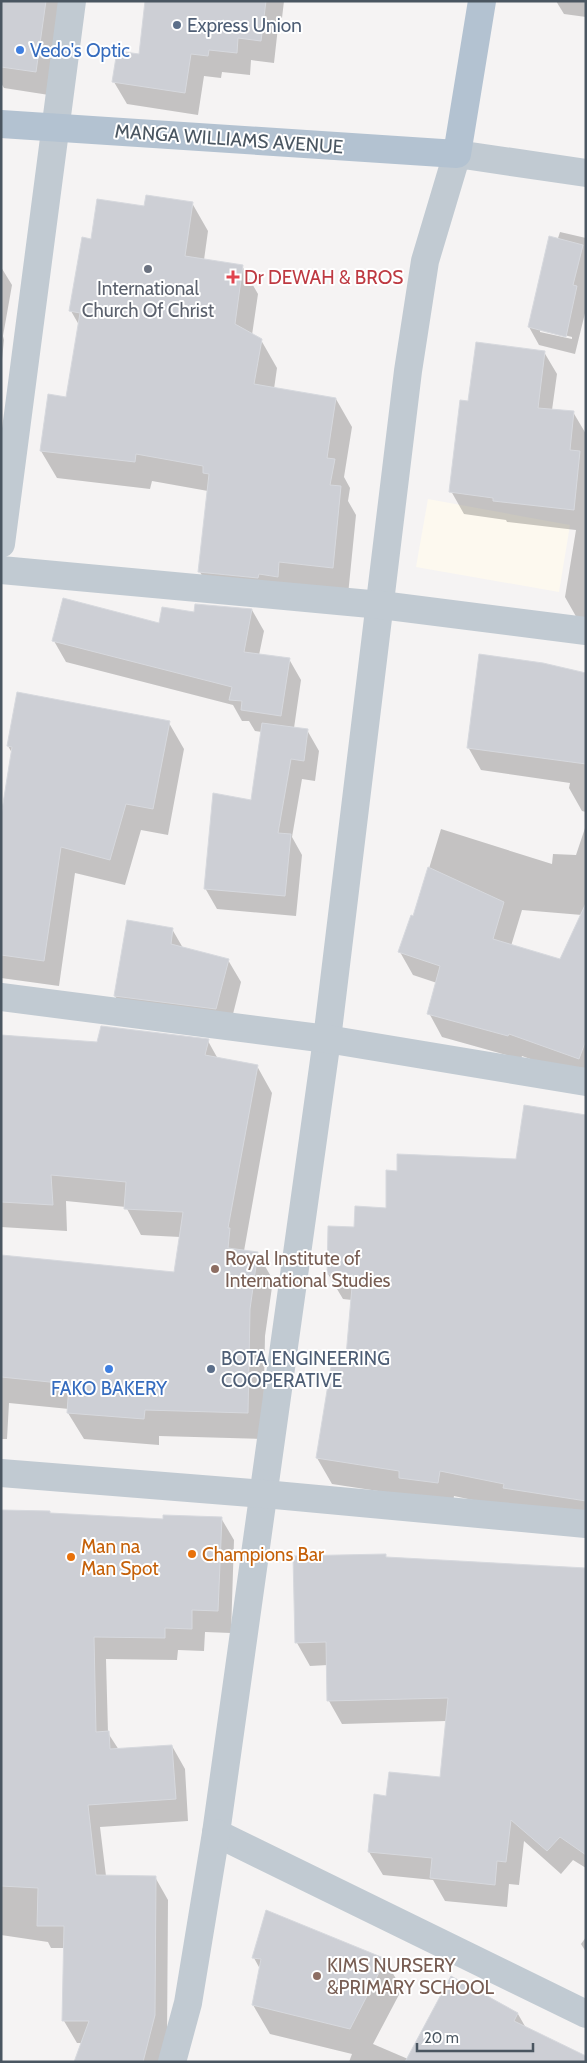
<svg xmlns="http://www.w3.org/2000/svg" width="587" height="2063" font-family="Cabin,sans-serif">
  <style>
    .commercial { fill: #fdf9ef }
    .shadow { fill: #0003; fill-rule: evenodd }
    .building { fill: #cdcfd5; stroke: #d7d9de }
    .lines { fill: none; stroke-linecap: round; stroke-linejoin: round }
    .minor { stroke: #c1cad2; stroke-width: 28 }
    .major { stroke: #b3c2d1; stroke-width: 28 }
    .service-dot { fill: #5c6f8a; stroke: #fff; stroke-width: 2 }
    .shop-dot { fill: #3f7fe0; stroke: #fff; stroke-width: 2 }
    .worship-dot { fill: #6b7280; stroke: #fff; stroke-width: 2 }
    .health-dot { fill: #e0444e; stroke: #fff; stroke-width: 2 }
    .education-dot { fill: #8d6e63; stroke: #fff; stroke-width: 2 }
    .food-dot { fill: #e8710a; stroke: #fff; stroke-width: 2 }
    .labels { text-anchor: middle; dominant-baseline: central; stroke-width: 4; stroke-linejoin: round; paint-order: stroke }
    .service-label { font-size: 19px; fill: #4e5e75; stroke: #fff; text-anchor: start }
    .shop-label { font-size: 19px; fill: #366cbe; stroke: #fff; text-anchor: start }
    .street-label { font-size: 19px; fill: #4a5661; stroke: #fff }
    .health-label { font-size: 19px; fill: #be3a42; stroke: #fff; text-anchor: start }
    .worship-label { font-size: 19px; fill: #5b616d; stroke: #fff }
    .education-label { font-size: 19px; fill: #785e54; stroke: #fff; text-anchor: start }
    .food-label { font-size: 19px; fill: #c56008; stroke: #fff; text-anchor: start }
  </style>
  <rect width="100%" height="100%" fill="#f5f3f3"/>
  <path class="commercial" d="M428,499L570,525L559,592L416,567Z"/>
  <g class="shadow">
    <path d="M1,1H68L49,95L4,88L1,83Z"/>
    <path d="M146,1H284L282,18H279L274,63L251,60L250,75L222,72L221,78L204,76L198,115L127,104L114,82L140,56Z"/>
    <path d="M556,1H586V17L564,14Z"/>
    <path d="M192,203L208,231L204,260L242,266L258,294L252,335L261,340L277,368L274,389L336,399L352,427L344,477L350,488L348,501L356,515L348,595L216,600L200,572L208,491L152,481L150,489L57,478L41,451L67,398L79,325L71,311L92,240L145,208Z"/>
    <path d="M560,232L586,238V309L575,354L539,345L529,327ZM540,329L572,337V339L540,332Z"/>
    <path d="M1,267L12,285L3,336L4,340L1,369Z"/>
    <path d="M544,352L557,374L552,410L573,412L586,434V621L578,620L565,597L576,530L507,522L506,520L464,514L451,491L469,403Z"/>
    <path d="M252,610L264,631L259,655L289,659L301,680L294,728L307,730L319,751L315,781L302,779L292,837L302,855L296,916L217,909L205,888L252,802L262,732L255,731L249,721H242L233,705L66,662L54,641L160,624L195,613Z"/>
    <path d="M586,674V812L582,811L569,788L570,783L481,770L468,747Z"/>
    <path d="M169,723L184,749L168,835L141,830L125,885L75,873L59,986L1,978V826L12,753L8,746Z"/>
    <path d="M586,825V1079L522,1056L521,1059L442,1037L429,1013L437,983L413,975L400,952L414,918L441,829L552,864L553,854L576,855ZM522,910L582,915L561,960L511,946Z"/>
    <path d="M172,929L183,948L228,960L241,982L229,1030L128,1017L115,996Z"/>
    <path d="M1,1035L98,1043L208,1041L218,1059L257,1066L272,1093L244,1251L258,1254L273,1280L265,1336L263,1439L159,1436V1445L84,1439L68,1413L69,1409L9,1403L7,1439H1V1257L175,1273L180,1237L141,1235L126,1207L66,1201L67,1231L1,1227Z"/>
    <path d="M586,1116V1524L454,1496L452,1508L411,1496L332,1484L317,1458L347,1357L352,1300L343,1299L328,1274L355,1228L387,1209L398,1172L517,1160Z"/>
    <path d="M1,1510L164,1521L221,1518L234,1540L231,1633L205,1632L204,1651L178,1650L177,1660L106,1659L108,1733L119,1750L172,1746L185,1769L188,1821L100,1827L106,1876L155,1877L168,1900L167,2039L161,2062H75L82,2043H77L64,2021V1948H51L48,1942L1,1935Z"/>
    <path d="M387,1558L586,1570V1868L573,1860L561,1874L524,1841L519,1885L509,1884L507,1907L445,1901L433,1880L383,1875L369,1852L387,1797L441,1779L446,1721L342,1724L329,1701L328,1665L310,1666L297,1643Z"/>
    <path d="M586,1937V1952L581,1944Z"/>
    <path d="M254,1958L385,1960L402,1989L373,2044L408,2059L452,1978L518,2014L526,2028L576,2062H349L352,2054L270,2034L253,2005L260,1969Z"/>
  </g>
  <g class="building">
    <path d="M1,1H46L36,72L1,67Z"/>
    <path d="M145,1H266L261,41L238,38L237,53L209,50L208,56L191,54L185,93L112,82L117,51L139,54Z"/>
    <path d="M146,195L193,202L185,256L243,265L235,324L262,339L254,384L336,398L327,458L335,459L330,485L341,486L333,568L279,562L278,577L259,574L258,578L198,572L209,474L203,473V466L136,454L135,462L40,451L48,394L66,397L80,313L69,311L82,237L91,239L97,199L144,206Z"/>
    <path d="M549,236L583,245L573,285L577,286L566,337L528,327Z"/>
    <path d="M476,342L545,351L538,408L574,411L570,450L580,451L574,510L493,501V498L449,492L460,400L468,401Z"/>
    <path d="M63,598L159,623L162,607L194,612L195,604L252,609L244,652L290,658L281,716L241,710L242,701L229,700L232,687L52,641Z"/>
    <path d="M479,654L543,663L586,673V764L467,748Z"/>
    <path d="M17,692L170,721L153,809L126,804L110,860L61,847L44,961L1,955V816L12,747L7,746Z"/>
    <path d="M262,723L308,729L304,761L291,759L278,833L291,834L285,896L204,889L213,793L251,800Z"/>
    <path d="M428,867L504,902L493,939L560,959L586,903V1040L579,1059L509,1034L508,1036L427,1014L440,966L398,952L411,915L413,916Z"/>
    <path d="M127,920L173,928L171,944L229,959L216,1009L114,996Z"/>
    <path d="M101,1026L209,1039L205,1055L258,1065L228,1228H230L228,1248L258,1252L250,1309L248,1413L145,1410L144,1419L67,1413L69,1384L1,1377V1255L174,1272L183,1212L124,1209L126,1182L51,1175L53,1205L1,1202V1035L97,1042Z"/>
    <path d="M524,1105L586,1115V1501L503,1488L504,1484L440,1471L438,1483L399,1478V1471L316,1458L333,1354L346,1356L353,1275L327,1274L328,1226L354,1227L355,1206L386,1208V1170L397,1171V1154L516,1159Z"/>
    <path d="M1,1510L50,1511V1513L163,1519V1515L222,1517L218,1611L192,1610V1629L165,1628V1638L94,1637L96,1732L109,1731L110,1749L172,1745L176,1799L88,1805L96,1875L156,1876L155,2015L143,2062H74L89,2021H62L64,1926H37L38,1888L1,1886Z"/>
    <path d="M386,1554V1557L586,1568V1855L560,1837L547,1851L511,1820L506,1862L497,1861L495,1885L430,1878L432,1858L368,1852L374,1794L386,1796L389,1772L440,1777L448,1698L327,1701L326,1642L295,1643L293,1556Z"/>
    <path d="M266,1910L386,1959L350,2029L252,2005L261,1959L252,1958Z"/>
    <path d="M451,1976L518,2013L514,2021L586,2056V2062H405Z"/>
  </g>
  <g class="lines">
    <g class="minor">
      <path d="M586,173L457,154L425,261L408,371L327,1039L216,1833L586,2014"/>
      <path d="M1,544L72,1"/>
      <path d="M1,570L381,605L586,631"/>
      <path d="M1,997L327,1039L586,1082"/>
      <path d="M1,1473L264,1494L586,1524"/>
      <path d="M172,2062L188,2003L216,1833"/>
    </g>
    <path class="major" d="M1,124L457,154L482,1"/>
  </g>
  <g class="service-dot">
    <circle cx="177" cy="25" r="5"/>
    <circle cx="211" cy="1369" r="5"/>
  </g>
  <g class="shop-dot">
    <circle cx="20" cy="50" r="5"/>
    <circle cx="109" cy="1369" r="5"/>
  </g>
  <circle class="worship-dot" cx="148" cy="269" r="5"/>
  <path class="health-dot" d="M230.5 269.5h5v5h5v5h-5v5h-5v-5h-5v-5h5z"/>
  <g class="education-dot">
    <circle cx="215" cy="1269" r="5"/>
    <circle cx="317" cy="1976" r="5"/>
  </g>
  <g class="food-dot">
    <circle cx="192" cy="1554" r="5"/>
    <circle cx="71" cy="1557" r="5"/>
  </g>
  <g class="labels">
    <g class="service-label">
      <text x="187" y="25">Express Union</text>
      <text x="221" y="1358">BOTA ENGINEERING<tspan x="221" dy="22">COOPERATIVE</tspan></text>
    </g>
    <g class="shop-label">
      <text x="30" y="50">Vedo's Optic</text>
      <text x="109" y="1388" text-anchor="middle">FAKO BAKERY</text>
    </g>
    <g class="street-label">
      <text transform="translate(229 139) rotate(4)">MANGA WILLIAMS AVENUE</text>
    </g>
    <g class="health-label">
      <text x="244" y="277">Dr DEWAH &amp; BROS</text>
    </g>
    <g class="worship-label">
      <text x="148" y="288">International<tspan x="148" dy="22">Church Of Christ</tspan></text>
    </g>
    <g class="education-label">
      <text x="225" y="1258">Royal Institute of<tspan x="225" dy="22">International Studies</tspan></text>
      <text x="327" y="1965">KIMS NURSERY<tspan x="327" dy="22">&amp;PRIMARY SCHOOL</tspan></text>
    </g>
    <g class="food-label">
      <text x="81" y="1546">Man na<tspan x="81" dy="22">Man Spot</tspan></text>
      <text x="202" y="1554">Champions Bar</text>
    </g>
  </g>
  <rect width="587" height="2063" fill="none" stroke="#4a5661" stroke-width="5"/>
  <path d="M417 2043v8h116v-8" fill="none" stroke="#4a5661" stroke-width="2.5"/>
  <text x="424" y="2043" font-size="15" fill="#4a5661" stroke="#ffffff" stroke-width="4" paint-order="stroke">20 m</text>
</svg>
